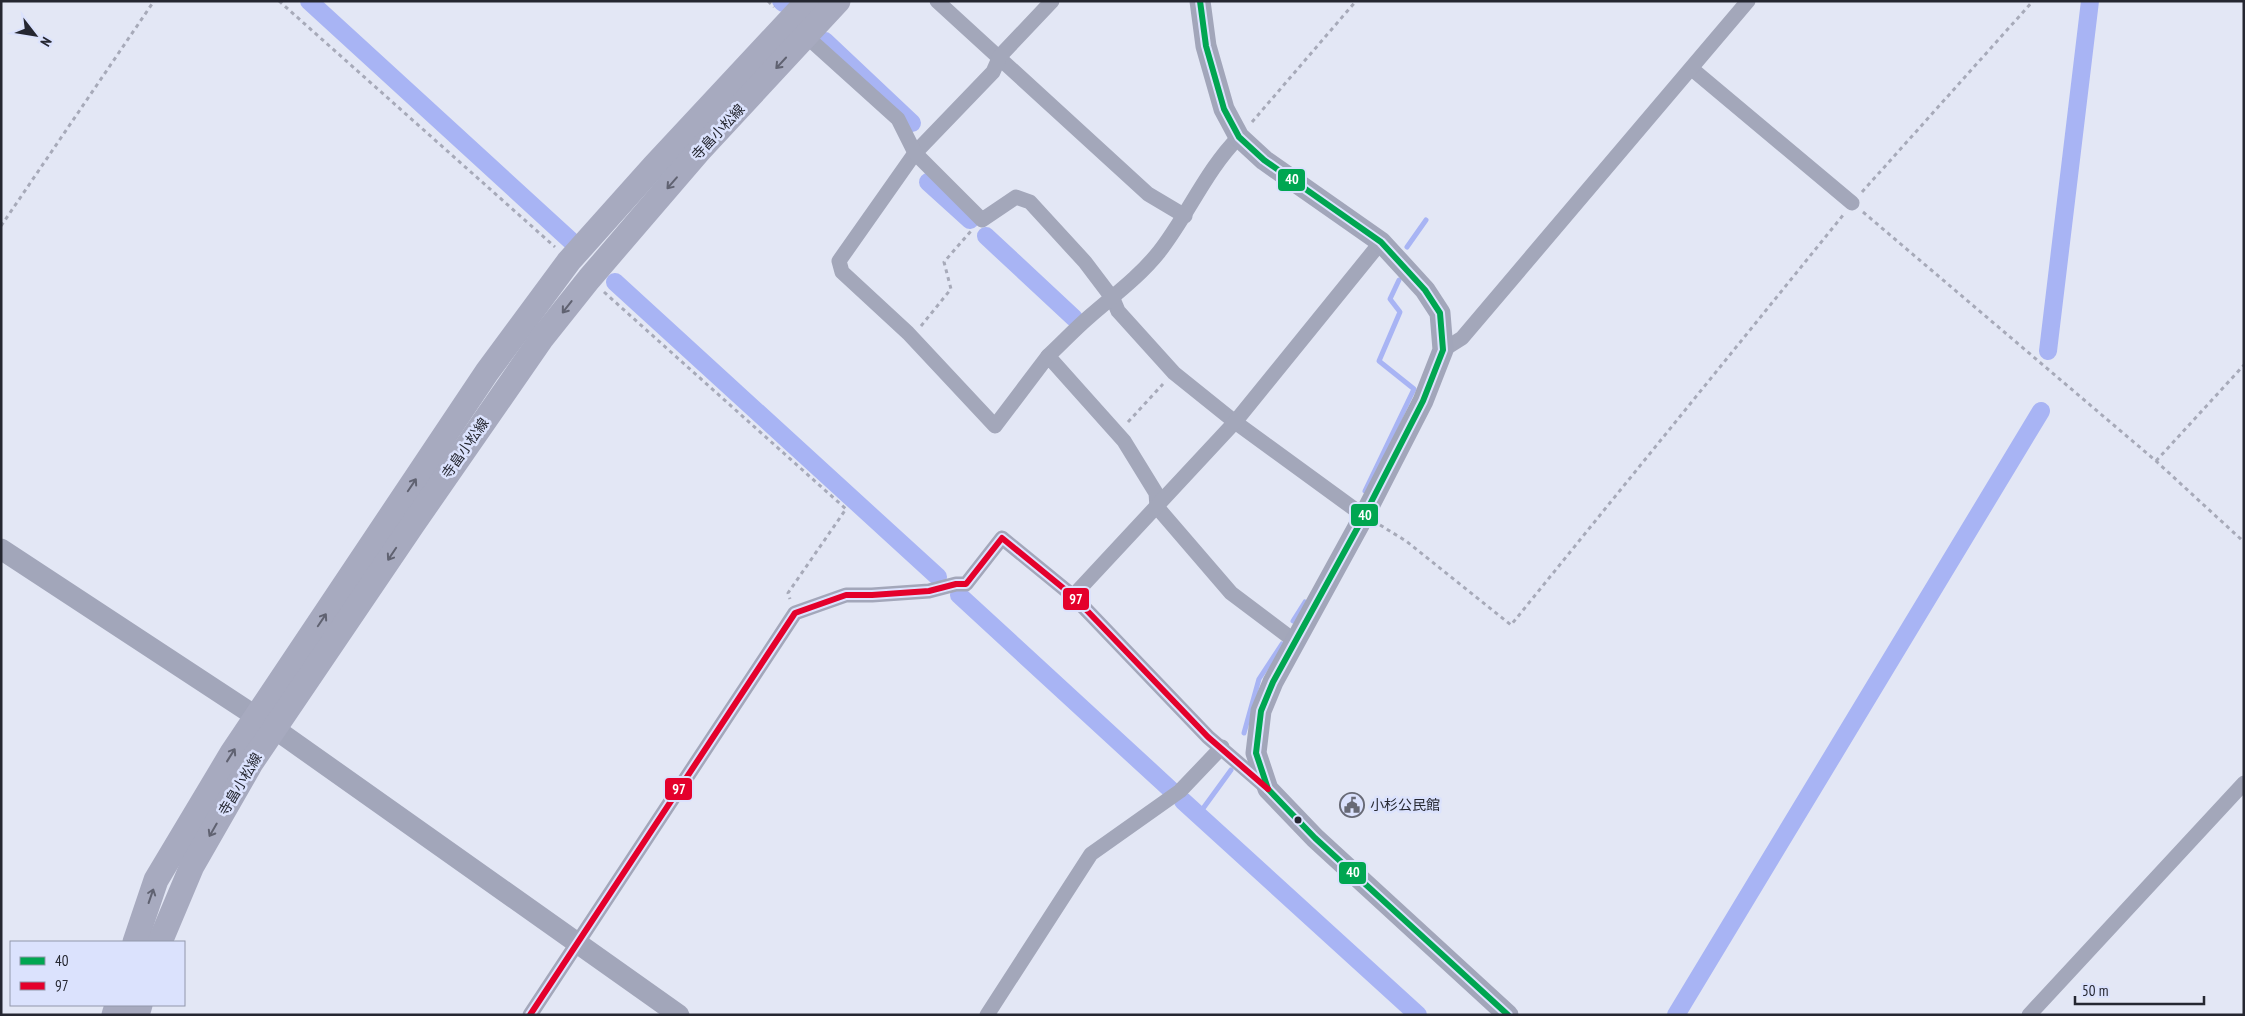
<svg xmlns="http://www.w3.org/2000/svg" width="2245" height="1016" font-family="'PT Sans Narrow','Noto Sans JP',sans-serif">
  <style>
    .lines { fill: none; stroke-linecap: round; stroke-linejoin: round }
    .stream { stroke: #a8b4f4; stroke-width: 5 }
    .canal { stroke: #a8b4f4; stroke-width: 18 }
    .path { stroke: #a7aab9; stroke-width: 3; stroke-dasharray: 4 4; stroke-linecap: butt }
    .street { stroke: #a3a7ba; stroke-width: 15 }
    .secondary { stroke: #a2a6ba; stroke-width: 21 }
    .primary { stroke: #a7aabf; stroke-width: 25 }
    .bus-1-casing { stroke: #dbe2fd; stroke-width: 10 }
    .bus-2-casing { stroke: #dbe2fd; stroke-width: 10 }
    .bus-1 { stroke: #00a651; stroke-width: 6 }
    .bus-2 { stroke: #e4002b; stroke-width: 6 }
    .oneway { stroke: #606271 }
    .bus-dot { fill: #252731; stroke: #dbe2fd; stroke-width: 2 }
    .labels { text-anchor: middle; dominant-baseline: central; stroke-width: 5; stroke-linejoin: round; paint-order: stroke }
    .street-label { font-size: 14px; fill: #252731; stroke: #dbe2fd }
    .poi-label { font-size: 14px; fill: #252731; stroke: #dbe2fd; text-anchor: start }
    .line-badge { stroke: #dbe2fd; stroke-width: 2 }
    .badge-label { font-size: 14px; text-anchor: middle; font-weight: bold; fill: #fff }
  </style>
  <rect width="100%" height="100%" fill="#e3e7f5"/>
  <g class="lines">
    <g class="stream">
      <path d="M1407,247L1426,220"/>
      <path d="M1365,491L1414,389L1379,361L1400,312L1390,299L1399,280"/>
      <path d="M1293,621L1305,602"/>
      <path d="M1244,733L1259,679L1282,644"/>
      <path d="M1199,814L1231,770"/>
    </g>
    <g class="canal">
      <path d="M309,1L570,240"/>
      <path d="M781,1L783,3"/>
      <path d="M825,41L912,123"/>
      <path d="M928,182L970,220"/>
      <path d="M986,236L1074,318"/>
      <path d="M615,282L938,577"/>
      <path d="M2048,351L2090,1"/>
      <path d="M959,595L1171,790"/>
      <path d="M1183,801L1418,1015"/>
      <path d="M1676,1015L2041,411"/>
    </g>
    <g class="path">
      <path d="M279,1L555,247"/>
      <path d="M768,1L774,7"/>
      <path d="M1252,122L1356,1"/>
      <path d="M1862,192L2033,1"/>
      <path d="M1863,212L2156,461L2244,542"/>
      <path d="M1,226L154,1"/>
      <path d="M604,292L846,509L788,593L790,599"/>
      <path d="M921,326L951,289L944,262L971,231"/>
      <path d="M1128,422L1163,384"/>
      <path d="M2156,461L2244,365"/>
      <path d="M1380,525L1406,541L1511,625L1844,214"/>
    </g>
    <g class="street">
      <path d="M937,1L1148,194L1185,216"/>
      <path d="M1052,1L1000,56L993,72L915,153L839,261L842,272L908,333L995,426L1048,356L1124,441L1156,493L1157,507L1231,593L1296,642"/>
      <path d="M806,36L898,119L915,153L982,220L1016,197L1030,202L1085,262L1113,299L1118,311L1174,373L1235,422L1364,516"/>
      <path d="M1692,69L1852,203"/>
      <path d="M1443,350L1462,338L1748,1"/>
      <path d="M1048,356C1062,343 1075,329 1089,317C1113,296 1139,277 1159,252C1188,215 1206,170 1239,137"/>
      <path d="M1073,596L1235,422L1381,242"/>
      <path d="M530,1015L795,613L846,595H872L929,591L956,584H966L1002,538L1073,596L1208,737L1266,787"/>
      <path d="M987,1015L1091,854L1180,791L1222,747"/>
      <path d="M2029,1015L2244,783"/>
    </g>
    <g class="secondary">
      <path d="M1200,1L1206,46L1224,109L1239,137L1264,160L1381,242L1425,290L1440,313L1443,350L1423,401L1364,516L1273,682L1261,711L1256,753L1268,789L1315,838L1508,1015"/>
      <path d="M1,549L275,729L679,1015"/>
    </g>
    <g class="primary">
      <path d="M135,942L156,880L232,753L487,372L569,261L654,166L808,1"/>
      <path d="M160,942L192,866L251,763L413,524L542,338L589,279L698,152L838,1"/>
      <path d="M114,1015L117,1005"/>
      <path d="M137,1015L140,1005"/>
    </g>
    <defs>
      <path id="bus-1" d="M1200,1L1206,46L1224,109L1239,137L1264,160L1381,242L1425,290L1440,313L1443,350L1423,401L1364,516L1273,682L1261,711L1256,753L1268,789L1315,838L1508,1015"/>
      <path id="bus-2" d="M530,1015L795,613L846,595H872L929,591L956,584H966L1002,538L1073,596L1208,737L1268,789"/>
    </defs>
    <use href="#bus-1" class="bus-1-casing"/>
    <use href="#bus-2" class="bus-2-casing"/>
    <use href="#bus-1" class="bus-1"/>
    <use href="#bus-2" class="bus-2"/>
  </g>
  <defs><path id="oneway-shaft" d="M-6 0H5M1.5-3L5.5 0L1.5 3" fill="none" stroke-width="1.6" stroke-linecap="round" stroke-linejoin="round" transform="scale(1.25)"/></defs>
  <g class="oneway">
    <use href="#oneway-shaft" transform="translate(781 63) rotate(133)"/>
    <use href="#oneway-shaft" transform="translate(672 183) rotate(131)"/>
    <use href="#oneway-shaft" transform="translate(567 307) rotate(128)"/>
    <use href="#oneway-shaft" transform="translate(412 485) rotate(-56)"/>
    <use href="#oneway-shaft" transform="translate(392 554) rotate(124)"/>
    <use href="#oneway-shaft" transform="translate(322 620) rotate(-56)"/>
    <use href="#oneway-shaft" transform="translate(231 755) rotate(-58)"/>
    <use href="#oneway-shaft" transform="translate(213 830) rotate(120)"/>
    <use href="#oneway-shaft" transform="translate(151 896) rotate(-71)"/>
  </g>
  <defs>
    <symbol id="civic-ring" viewBox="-11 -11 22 22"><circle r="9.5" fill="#dbe2fd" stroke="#686a76" stroke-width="1.5"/><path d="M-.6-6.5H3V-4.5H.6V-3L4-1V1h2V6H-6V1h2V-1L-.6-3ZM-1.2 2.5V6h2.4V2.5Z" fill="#686a76"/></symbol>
  </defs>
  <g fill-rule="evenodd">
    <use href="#civic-ring" x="1338" y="791" width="28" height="28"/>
  </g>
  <circle class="bus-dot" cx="1298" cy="820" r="4.5"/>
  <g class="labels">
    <g class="street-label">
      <text transform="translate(718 132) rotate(-47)">寺畠小松線</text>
      <text transform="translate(465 448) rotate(-55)">寺畠小松線</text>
      <text transform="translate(240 784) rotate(-59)">寺畠小松線</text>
    </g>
    <g class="poi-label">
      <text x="1370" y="805">小杉公民館</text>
    </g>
  </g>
  <g class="line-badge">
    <rect x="1277" y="168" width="29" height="24" rx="5" fill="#00a651"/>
    <rect x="1350" y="503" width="29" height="24" rx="5" fill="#00a651"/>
    <rect x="1062" y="587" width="28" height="24" rx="5" fill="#e4002b"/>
    <rect x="664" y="777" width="29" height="24" rx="5" fill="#e4002b"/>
    <rect x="1338" y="861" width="29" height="24" rx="5" fill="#00a651"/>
  </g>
  <g class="badge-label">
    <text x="1292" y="184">40</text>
    <text x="1365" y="520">40</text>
    <text x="1076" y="604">97</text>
    <text x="679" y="794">97</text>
    <text x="1353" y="877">40</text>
  </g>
  <rect width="2245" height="1016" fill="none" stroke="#252731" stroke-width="5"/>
  <rect x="10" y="941" width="175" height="65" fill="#dbe2fd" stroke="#9297ab"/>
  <rect x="20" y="957" width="25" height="8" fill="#00a651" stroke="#9297ab"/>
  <text x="55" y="966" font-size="15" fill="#252731">40</text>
  <rect x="20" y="982" width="25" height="8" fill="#e4002b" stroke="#9297ab"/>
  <text x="55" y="991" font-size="15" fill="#252731">97</text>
  <g transform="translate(35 35) rotate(121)" stroke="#dbe2fd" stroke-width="4" paint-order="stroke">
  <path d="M0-4L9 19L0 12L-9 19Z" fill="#252731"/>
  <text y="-8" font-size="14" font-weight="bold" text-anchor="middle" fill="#252731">N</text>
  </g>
  <path d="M2075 996v8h129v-8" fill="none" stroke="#252731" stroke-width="2.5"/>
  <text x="2082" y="996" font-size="15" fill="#252731" stroke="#dbe2fd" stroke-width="4" paint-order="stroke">50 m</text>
</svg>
